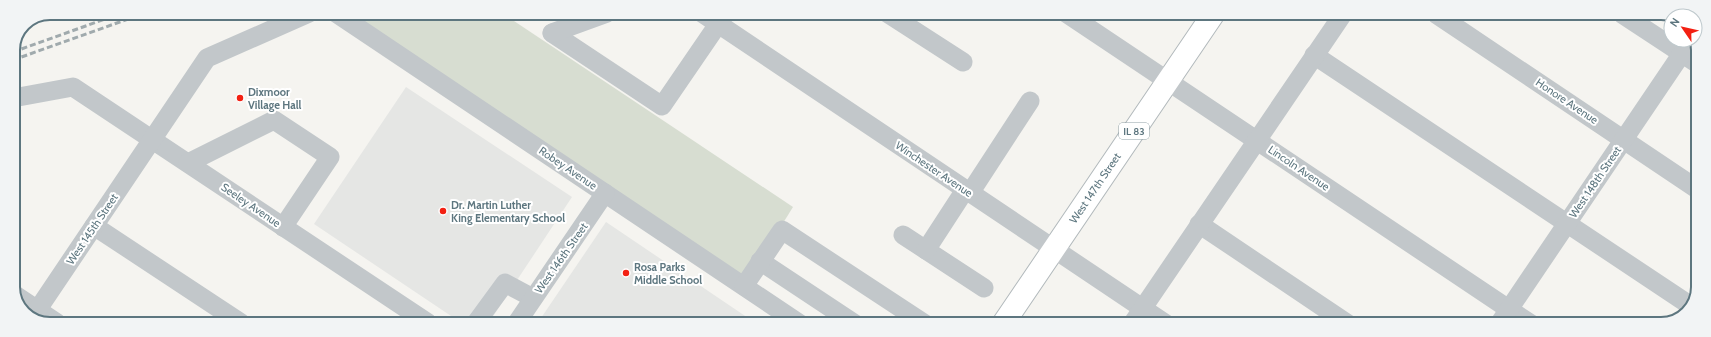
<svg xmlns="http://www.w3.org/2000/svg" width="1711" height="337" font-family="Cabin,sans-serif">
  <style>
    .built { fill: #e5e6e4 }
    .green { fill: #d7ddd1 }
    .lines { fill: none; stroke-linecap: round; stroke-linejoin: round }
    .major-casing { stroke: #b2b9bc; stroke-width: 24 }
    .minor { stroke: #c2c7ca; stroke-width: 19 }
    .major { stroke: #fff; stroke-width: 22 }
    .rail { stroke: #a0aaad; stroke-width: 3; stroke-dasharray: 6 3; stroke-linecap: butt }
    .poi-dot { fill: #f32012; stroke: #fff; stroke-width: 1.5 }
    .labels { text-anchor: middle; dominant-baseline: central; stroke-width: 4; stroke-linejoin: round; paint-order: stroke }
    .shield { fill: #fff; stroke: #8e9fa5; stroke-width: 1 }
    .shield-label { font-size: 10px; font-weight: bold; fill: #5d767f }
    .poi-label { font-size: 11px; font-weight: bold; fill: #5d767f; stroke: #fff; text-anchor: start }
    .street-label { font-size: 11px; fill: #5d767f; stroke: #fff }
    .rim { fill: none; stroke: #5d767f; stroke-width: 2 }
  </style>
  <rect width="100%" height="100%" fill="#f5f4f0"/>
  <g class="built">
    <path d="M406,87L572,197L488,324H463L314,224Z"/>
    <path d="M606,222L757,324H537Z"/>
  </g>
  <path class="green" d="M336,13H502L793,207L744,286Z"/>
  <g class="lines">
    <defs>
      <path id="major" d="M1003,324L1214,13"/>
    </defs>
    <use href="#major" class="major-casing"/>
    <g class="minor">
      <path d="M336,13L800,324"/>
      <path d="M702,13L1166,324"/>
      <path d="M887,13L963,62"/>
      <path d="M1066,13L1531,324"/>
      <path d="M1436,14L1697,189"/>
      <path d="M1622,14L1698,64"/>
      <path d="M552,33L662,106L725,14"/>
      <path d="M552,33L607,13"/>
      <path d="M1314,55L1691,306"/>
      <path d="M13,98L73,87L428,323"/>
      <path d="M188,163L274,120L330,157L283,227"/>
      <path d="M970,193L1030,101"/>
      <path d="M1199,224L1348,324"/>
      <path d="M94,226L241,323"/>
      <path d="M903,235L984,288"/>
      <path d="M926,250L965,190"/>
      <path d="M760,261L855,324"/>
      <path d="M744,286L782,230L925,324"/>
      <path d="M15,295L57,323"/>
      <path d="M32,318L207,58L309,13"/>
      <path d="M475,324L505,283L533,298"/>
      <path d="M516,324L605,193"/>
      <path d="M1132,324L1343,14"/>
      <path d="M1499,324L1691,40"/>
    </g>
    <use href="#major" class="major"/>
    <g class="rail">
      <path d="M13,52L122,13"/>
      <path d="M13,60L145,13"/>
    </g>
  </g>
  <g class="poi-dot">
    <circle cx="240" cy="98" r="4"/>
    <circle cx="443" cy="211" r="4"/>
    <circle cx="626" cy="273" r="4"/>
  </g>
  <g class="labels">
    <rect class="shield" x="1119" y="123" width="30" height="16" rx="3"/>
    <g class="shield-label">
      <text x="1134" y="131">IL 83</text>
    </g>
    <g class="poi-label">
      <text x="248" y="92">Dixmoor<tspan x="248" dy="13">Village Hall</tspan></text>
      <text x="451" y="205">Dr. Martin Luther<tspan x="451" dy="13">King Elementary School</tspan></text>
      <text x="634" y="267">Rosa Parks<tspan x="634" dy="13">Middle School</tspan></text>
    </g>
    <g class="street-label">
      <text transform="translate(1567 101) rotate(34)">Honore Avenue</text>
      <text transform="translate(568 168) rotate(34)">Robey Avenue</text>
      <text transform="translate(1299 168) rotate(34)">Lincoln Avenue</text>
      <text transform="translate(934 169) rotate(34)">Winchester Avenue</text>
      <text transform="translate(1595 182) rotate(-56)">West 148th Street</text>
      <text transform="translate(1095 188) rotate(-56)">West 147th Street</text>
      <text transform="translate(251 205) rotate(34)">Seeley Avenue</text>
      <text transform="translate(92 229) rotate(-56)">West 145th Street</text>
      <text transform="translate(561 258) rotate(-55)">West 146th Street</text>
    </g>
  </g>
  <path d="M0 0H1711V337H0ZM50 20H1661A30 30 0 0 1 1691 50V287A30 30 0 0 1 1661 317H50A30 30 0 0 1 20 287V50A30 30 0 0 1 50 20Z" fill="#f2f4f5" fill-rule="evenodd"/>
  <path class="rim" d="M50 20H1661A30 30 0 0 1 1691 50V287A30 30 0 0 1 1661 317H50A30 30 0 0 1 20 287V50A30 30 0 0 1 50 20Z"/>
  <g transform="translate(1683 28) rotate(304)"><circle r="19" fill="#ffffff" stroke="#bec8cc"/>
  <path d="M0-3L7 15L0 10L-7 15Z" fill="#f32012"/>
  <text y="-6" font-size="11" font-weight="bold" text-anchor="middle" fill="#5d767f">N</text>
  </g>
</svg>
